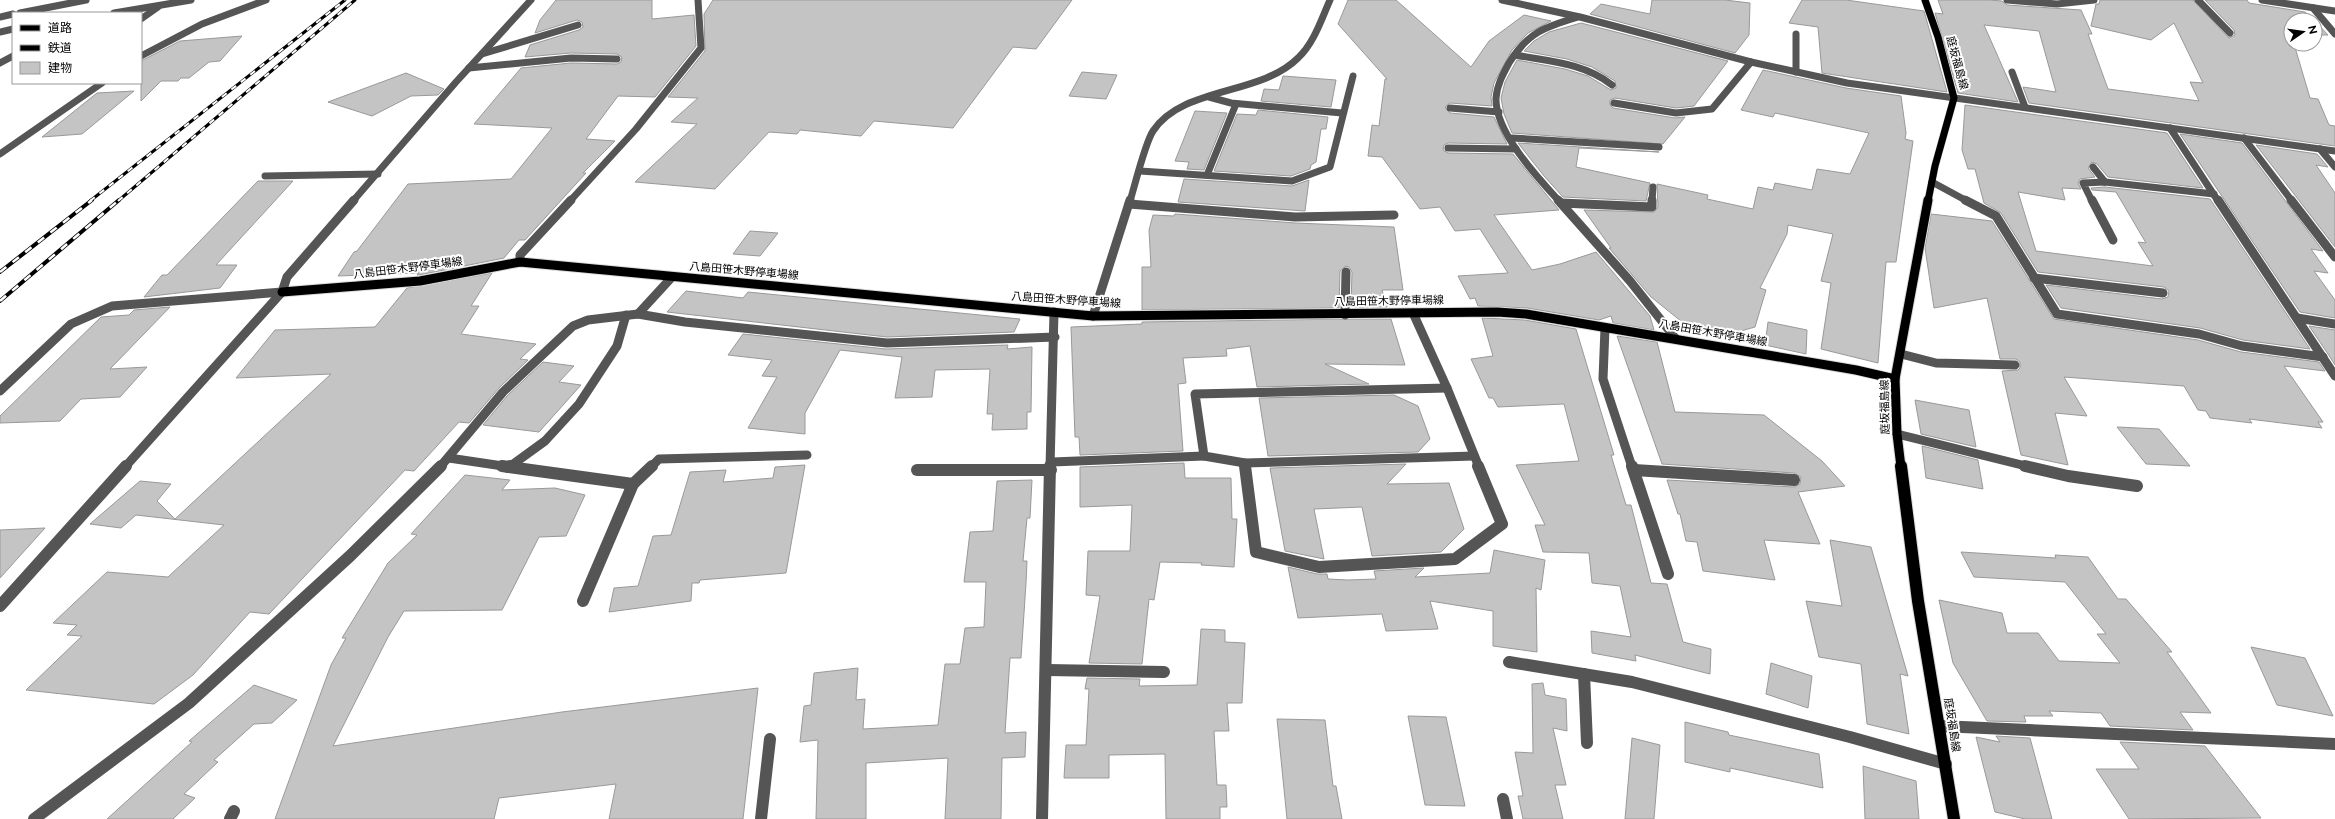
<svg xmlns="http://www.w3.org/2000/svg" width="2335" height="819" font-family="Raleway,'Noto Sans JP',sans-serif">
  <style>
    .building { fill: #c4c4c4; stroke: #999 }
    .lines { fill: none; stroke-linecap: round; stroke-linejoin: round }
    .major-far2-casing { stroke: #dbdbdb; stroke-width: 8 }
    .major-far1-casing { stroke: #dbdbdb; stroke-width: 11 }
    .major-casing { stroke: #dbdbdb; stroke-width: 14 }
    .minor-far2 { stroke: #555; stroke-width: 7 }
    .minor-far1 { stroke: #555; stroke-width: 9 }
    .minor { stroke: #555; stroke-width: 12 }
    .major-far2 { stroke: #000; stroke-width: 7 }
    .major-far1 { stroke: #000; stroke-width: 9 }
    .major { stroke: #000; stroke-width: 12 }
    .rail-far1-casing { stroke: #000; stroke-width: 3 }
    .rail-casing { stroke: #000; stroke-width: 4 }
    .rail-far1 { stroke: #fff; stroke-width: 2; stroke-dasharray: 6; stroke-linecap: butt }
    .rail { stroke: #fff; stroke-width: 2.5; stroke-dasharray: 8; stroke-linecap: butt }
    .labels { text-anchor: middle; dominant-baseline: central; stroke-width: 4; stroke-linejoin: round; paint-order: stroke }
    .street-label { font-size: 11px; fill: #000; stroke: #fff }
  </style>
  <rect width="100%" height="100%" fill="#fff"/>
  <g class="building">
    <path d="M556,0H652V19L694,15L696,46L655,97L618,96L586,139L615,141L583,173H586L525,240H519L504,258L419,275H417L419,273L338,276L354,252L357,251L408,184L511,179L552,128L474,124L521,68L571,63L617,64L621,62L622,57L617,54L571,53L525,57L530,45L579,30L583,27L582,22L577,20L535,33L540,20Z"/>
    <path d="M713,0H1072L1036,49L1013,47L953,128L874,121L861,136L800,130L797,134L769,132L715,189L635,182L697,124L671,122L698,98L668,97L705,51L704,14Z"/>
    <path d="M1348,0H1396L1471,67L1489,41L1524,15L1551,21L1528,33L1512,50L1494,83L1491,97L1492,106L1450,103L1445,107L1450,113L1494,117L1507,144L1448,143L1444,145L1443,150L1448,153L1513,154L1559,210L1494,215L1532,270L1560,264L1596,252L1650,316L1654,330L1613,323L1611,316L1599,320L1527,308L1478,306L1475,298L1470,299L1458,276L1508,273L1480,229L1455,231L1440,207L1420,209L1382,157L1368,156L1372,125L1379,126L1385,79H1387L1338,24Z"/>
    <path d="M1652,0H1725L1750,3L1749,35L1735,53L1590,14L1601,4L1650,14Z"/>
    <path d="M1802,0H1846L1924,11L1947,92L1822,73L1818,27L1789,23Z"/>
    <path d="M1938,0H1989L2002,1L2007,5L2081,10L2092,34H2088L2108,89L2199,101L2190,82L2203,83L2174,23L2151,40L2091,26L2096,4H2099L2100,0H2193L2229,38L2235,35L2234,30L2205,0H2247L2249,3L2305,12L2314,20H2291V44H2294L2310,98L2318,99L2329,125L2335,126V146L2029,103L2023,87L2056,92L2039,31L1984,25L2018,102L1958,93L1935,13L1943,14Z"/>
    <path d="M2315,21L2328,35H2315Z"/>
    <path d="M1581,23L1728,61L1694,106L1676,108L1615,98L1610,100V105L1613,108L1675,118L1685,117L1663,144L1512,133L1504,114L1501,98L1505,82L1517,60L1565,69L1588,76L1611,90L1616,88L1615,81L1592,67L1567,59L1524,51L1534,41L1549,32Z"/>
    <path d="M242,36L220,61L209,62L189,78H181L178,81H161L141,101V61L180,41Z"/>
    <path d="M1763,70L1846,88L1901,96L1906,133L1905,139L1913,141L1896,262H1886L1878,363L1821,349L1831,283L1821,281L1833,234L1788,225L1787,234L1760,288L1766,290L1755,327L1716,338L1708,331L1697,334L1651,297L1609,248H1611L1584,210L1654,212L1658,207L1657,184L1708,195L1707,199L1753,209L1758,187L1773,190L1775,183L1812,190L1817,169L1850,174L1869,133L1775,113L1773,117L1741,110Z"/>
    <path d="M1082,72L1117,75L1106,99L1069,96Z"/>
    <path d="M406,73L444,89L438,95L411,96L372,116L328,102Z"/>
    <path d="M1283,76L1336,80L1331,107L1261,101L1264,89L1279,90Z"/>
    <path d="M134,91L82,134L42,137L97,93Z"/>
    <path d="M1965,105L2167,133L2203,188L2108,177L2097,164L2092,162L2088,168L2095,177L2080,179L2078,183L2081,189L2062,188L2065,200L2018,192L2036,251L2153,266L2138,242L2146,243L2116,192L2092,190L2091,188L2105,187L2210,199L2310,349L2243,340L2200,328L2061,308L2046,285L2162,299L2168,297L2169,291L2164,287L2038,272L2001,213L1984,203L1975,169H1968L1962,150Z"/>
    <path d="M1258,110L1328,117L1326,129H1321L1316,162L1311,165L1310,169L1291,176L1214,171L1237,114L1256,115Z"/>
    <path d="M1195,111L1227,113L1204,170L1187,169L1189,162L1175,161Z"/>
    <path d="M2180,134L2242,143L2323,251L2311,249L2328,273L2314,271L2335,300V318L2300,312Z"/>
    <path d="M1518,143L1659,152L1579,148L1576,167L1650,183L1646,201L1563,197L1544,176Z"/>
    <path d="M2256,145L2317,154L2328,167L2316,165L2335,193V247Z"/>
    <path d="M1184,179L1292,186L1309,180L1305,211L1178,202Z"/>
    <path d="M258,181H293L216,265H237L220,288L144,297L162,275H167Z"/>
    <path d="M1175,214L1295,223L1394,227L1403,290H1382L1387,307H1351L1352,272L1349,267L1346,266L1340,271L1339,308L1142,310V267H1151L1149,230L1153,215L1174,216Z"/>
    <path d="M1931,214L1992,221L2054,319L2198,340L2241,352L2319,362L2325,371L2284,366L2323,422H2318L2322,428L2249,419L2252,423L2210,418L2206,411L2198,410L2184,386L2064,377L2087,416L2055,413L2068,465L2021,455L2002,371L2018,370L2020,368V362L2016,359H2000L1987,298L1934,308L1925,248Z"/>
    <path d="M750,231L778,233L760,256L733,254Z"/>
    <path d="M492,273L471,306H479L461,334L536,344L520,359L528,360L499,388L469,423L459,422L414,471L405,470L269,614L250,612L193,675L154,704L26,690L82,636L67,635L77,625L53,623L107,572L168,577L224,525L136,515L121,528L90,524L140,481L171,484L157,501L175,519L331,374L236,378L275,330L375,327L407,288Z"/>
    <path d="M686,291L743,298L748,292L1020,319L1014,332L887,337L667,312Z"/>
    <path d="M170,307L110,369L147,367L120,397L81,399L60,421L0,423V416L101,317L129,315L134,310Z"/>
    <path d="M1482,318L1525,320L1576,329L1614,455H1611L1626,505H1631L1651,583L1667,584L1683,642L1711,649L1710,674L1635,655L1636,661L1592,653L1591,631L1631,637L1620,586L1592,583L1589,553L1543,552L1535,525H1545L1516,465L1579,461L1564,404L1498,407L1493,398H1489L1471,359L1493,356Z"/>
    <path d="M1349,319H1391L1405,365L1325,364L1369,384L1257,387L1250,346L1226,349L1227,356L1183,358L1186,383L1178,384L1183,451L1080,455L1079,437H1075L1071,327L1142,324V322Z"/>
    <path d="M1768,322L1807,330L1806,354L1765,345Z"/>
    <path d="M2309,326L2335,330V365L2328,354Z"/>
    <path d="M743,334L886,349L1008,345L1007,349L1032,347L1031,412H1027V429L992,430L993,414H987L990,369L935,370L932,397L895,398L902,357L840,350L805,413V434L748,428L777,377L762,376L772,360L728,355Z"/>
    <path d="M1617,336L1657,342L1675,412L1764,415L1822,461L1845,486L1798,492L1820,544L1764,540L1775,580L1703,571L1697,542L1686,541L1680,514H1678L1667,480L1794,487L1800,484L1801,477L1794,473L1662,464Z"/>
    <path d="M543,362L574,366L559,382L581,385L539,432L483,425L507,396Z"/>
    <path d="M1394,395L1418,406L1430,439L1418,452L1268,456L1259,398Z"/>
    <path d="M1915,400L1969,410L1976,447L1921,434Z"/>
    <path d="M2117,427L2159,429L2190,466L2146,464Z"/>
    <path d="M1922,446L1978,460L1983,489L1926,478Z"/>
    <path d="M1184,463L1185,478H1231L1232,519H1237L1234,567L1201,565L1202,563L1160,562L1154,600L1149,599L1142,664L1089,663L1100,596L1086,595L1088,551H1130L1132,505L1080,507V467Z"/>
    <path d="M1406,464L1387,484L1449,483L1464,529L1441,552L1372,556L1362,507L1314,509L1324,559L1285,551L1270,468Z"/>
    <path d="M805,465L786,573L700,580L699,583H692L691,601L609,612L614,588L638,586L653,536L671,535L690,472L726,470L723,482L773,478L775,467Z"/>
    <path d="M465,475L510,480L502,490L555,488L585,495L566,536L539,537L502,610L404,611L388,637L333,746L562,712L758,688L743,819H609L616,784L499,798L494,819H275L331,665L346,638H342L388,563L417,535L411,534Z"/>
    <path d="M1032,480L1030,518H1027L1023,561H1027L1026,583L1021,658H1010L1005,733L1026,732L1025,757L1002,758L1001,819H945L948,758L866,763V819H816L818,740L800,742L804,706L811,705L814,673L858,668L856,700L865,699L863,729L938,725L945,664H960L965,628L984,627L986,582H964L970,532L993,531L997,481Z"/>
    <path d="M45,528L0,578V530Z"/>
    <path d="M1830,540L1871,547L1908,676L1900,674L1909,734L1867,724L1861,664L1819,657L1806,601L1842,606Z"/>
    <path d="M1494,550L1545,560L1541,590L1536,588L1537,652L1493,646V611L1430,601L1438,629L1386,631L1382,614L1298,618L1288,567L1317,574H1327L1328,579L1348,580L1376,579L1374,571L1424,568L1415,577L1490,573Z"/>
    <path d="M1961,552L2056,558L2055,555L2088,557L2118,599H2126L2172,652H2167L2211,713L2180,712L2193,730L2110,726L2101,713L2049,711L2053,716H2024L2026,722L1987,721L1953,663L1939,600L2002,613L2007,633H2038L2059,661L2120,663L2097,634H2106L2065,582L1974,577Z"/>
    <path d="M1201,629L1225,630V642L1245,643L1242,703H1227L1229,731H1214L1217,785H1226L1227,807H1220V819H1166L1165,754L1109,755V778H1064L1066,745H1086L1089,689H1085L1087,678L1140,679L1139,686L1197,685Z"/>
    <path d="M2251,647L2305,658L2333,716L2277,705Z"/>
    <path d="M1771,663L1812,676L1808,708L1766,694Z"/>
    <path d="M1543,683L1545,695L1566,699L1567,731L1553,728L1566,785H1555L1563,819H1523L1518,796H1523L1515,752L1533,753L1532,684Z"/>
    <path d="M254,685L297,700L272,723L254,724L214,760L218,762L184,794L195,798L173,819H107L192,742L189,741Z"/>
    <path d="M1408,716L1446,717L1465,806L1425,805Z"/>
    <path d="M1277,719L1325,720L1333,786H1336L1342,819H1287Z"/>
    <path d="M1685,722L1728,732L1729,735L1819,754L1823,788L1730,768V772L1685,762Z"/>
    <path d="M1996,736L2030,738L2052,819H2025L1995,812L1976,737L2000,742Z"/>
    <path d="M1632,738L1660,745L1654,819H1625Z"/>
    <path d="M2120,742L2205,746L2261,818L2129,819L2096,769H2139Z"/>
    <path d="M1863,766L1916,781L1919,819H1865Z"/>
  </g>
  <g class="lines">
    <defs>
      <path id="major-far2" d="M1925,0L1938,37L1954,98L1935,166L1928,201"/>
      <g id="major-far1">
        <path d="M282,292L420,281L520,262L1093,316L1497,312L1526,314L1856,370L1895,379"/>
        <path d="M1901,467L1897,434L1895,379L1928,200"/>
      </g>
      <path id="major" d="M1901,466L1918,601L1954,819"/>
    </defs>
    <use href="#major-far2" class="major-far2-casing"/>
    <use href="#major-far1" class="major-far1-casing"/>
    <use href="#major" class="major-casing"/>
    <g class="minor-far2">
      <path d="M1502,0L1580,17L1751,62L1847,83L2335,151"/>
      <path d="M2007,0L2057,4L2094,0"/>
      <path d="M2198,0L2230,33"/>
      <path d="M2262,0L2335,11"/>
      <path d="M2313,8L2335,34"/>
      <path d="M20,13L86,0"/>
      <path d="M114,13L191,0"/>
      <path d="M0,17L13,14"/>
      <path d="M141,19L158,7"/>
      <path d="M0,32L13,29"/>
      <path d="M1796,34V72"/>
      <path d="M482,54L578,25"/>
      <path d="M1515,55C1548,61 1585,63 1612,85"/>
      <path d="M141,56L202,24L266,0"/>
      <path d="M0,63L13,56"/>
      <path d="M469,68L571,58L617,59"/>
      <path d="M2012,72L2025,107"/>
      <path d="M1209,97L1231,103L1342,113"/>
      <path d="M1614,103L1676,113L1712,109L1751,62"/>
      <path d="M1450,108L1499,112"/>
      <path d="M2170,128L2218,201"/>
      <path d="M1512,138L1659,147"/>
      <path d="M2244,138L2292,201"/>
      <path d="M1448,148L1516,149"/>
      <path d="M2320,149L2335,167"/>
      <path d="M0,154L102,83"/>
      <path d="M2093,167L2105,182"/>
      <path d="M1140,171L1292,181L1330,167L1353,76"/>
      <path d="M1207,175L1236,104"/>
      <path d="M265,176L378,174"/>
      <path d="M1932,182L1967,201"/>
      <path d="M353,201L456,82L531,0"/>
      <path d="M570,201L636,129L701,48L698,0"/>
      <path d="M1130,201C1135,185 1145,143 1153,131C1183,86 1260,96 1298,58C1314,43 1321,20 1330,0"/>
      <path d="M1559,201C1537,177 1495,132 1496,98C1497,85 1503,74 1509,63C1528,32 1545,27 1578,17"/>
      <path d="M1652,201L1653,187"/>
      <path d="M2092,201L2083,183L2105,182L2214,194"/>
    </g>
    <g class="minor-far1">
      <path d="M1558,200L1630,281L1676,339"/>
      <path d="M1965,200L1996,216L2057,314L2199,334L2242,346L2323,357"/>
      <path d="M2092,200L2113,240"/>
      <path d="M2218,200L2335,376"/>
      <path d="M2291,200L2335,257"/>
      <path d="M1561,203L1652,207V200"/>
      <path d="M1129,204L1295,217L1394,215"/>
      <path d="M520,262V255L571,200"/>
      <path d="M2034,278L2163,293"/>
      <path d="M1413,313L1447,388L1479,467"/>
      <path d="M638,314L672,277"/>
      <path d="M1345,315L1346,272"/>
      <path d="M1093,316L1130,200"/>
      <path d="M2297,318L2335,324"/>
      <path d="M1605,328L1603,379L1632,467"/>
      <path d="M1901,354L1936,363L2015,365"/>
      <path d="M1447,388L1195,394L1204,456L1245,463L1474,456"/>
      <path d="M0,391L71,324L112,306L282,292"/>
      <path d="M1897,434L2030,467"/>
      <path d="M449,458L510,467"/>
      <path d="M1052,462L1204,456"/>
      <path d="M1245,463V467"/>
      <path d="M125,467L282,292L287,277L354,200"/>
      <path d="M440,467L503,392L573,326L588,320L638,314L685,322L887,343L1055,337"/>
      <path d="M509,467L545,441L579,404L617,346L626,315"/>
      <path d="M651,467L659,459L807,455"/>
      <path d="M1050,467L1054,312"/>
    </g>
    <g class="minor">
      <path d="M502,466L633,484L652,466"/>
      <path d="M1245,466L1256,552L1319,567L1455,559L1502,524L1478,466"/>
      <path d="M1632,466L1668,574"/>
      <path d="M2025,466L2068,476L2137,486"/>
      <path d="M508,467L510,466"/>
      <path d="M917,470H1051"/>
      <path d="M1634,470L1794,480"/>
      <path d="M583,601L633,484"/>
      <path d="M0,606L126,466"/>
      <path d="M1509,662L1632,682L1850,737L1946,764"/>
      <path d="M1047,670L1164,672"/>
      <path d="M1584,674L1587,743"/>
      <path d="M1940,726L2335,744"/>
      <path d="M1503,799L1507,819"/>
      <path d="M34,819L189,703L350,556L441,466"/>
      <path d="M230,819L234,811"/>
      <path d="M761,819L770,739"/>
      <path d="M1042,819L1050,466"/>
    </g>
    <use href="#major-far2" class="major-far2"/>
    <use href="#major-far1" class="major-far1"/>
    <use href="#major" class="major"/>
    <defs>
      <g id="rail-far1">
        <path d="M90,201L345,0"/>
        <path d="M118,201L355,0"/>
      </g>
      <g id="rail">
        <path d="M0,272L92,200"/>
        <path d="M0,301L119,200"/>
      </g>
    </defs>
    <use href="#rail-far1" class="rail-far1-casing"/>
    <use href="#rail" class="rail-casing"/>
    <use href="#rail-far1" class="rail-far1"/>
    <use href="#rail" class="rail"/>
  </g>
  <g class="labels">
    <g class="street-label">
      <text transform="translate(1957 63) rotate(75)">庭坂福島線</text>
      <text transform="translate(408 268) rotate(-7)">八島田笹木野停車場線</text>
      <text transform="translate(744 271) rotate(5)">八島田笹木野停車場線</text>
      <text transform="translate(1066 300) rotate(4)">八島田笹木野停車場線</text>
      <text transform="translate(1389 301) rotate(-1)">八島田笹木野停車場線</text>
      <text transform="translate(1713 333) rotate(10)">八島田笹木野停車場線</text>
      <text transform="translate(1885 407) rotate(-91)">庭坂福島線</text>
      <text transform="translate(1952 725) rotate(81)">庭坂福島線</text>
    </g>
  </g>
  <rect x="12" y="12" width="130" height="72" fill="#ffffff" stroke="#999999"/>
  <rect x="20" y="25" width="20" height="6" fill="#000000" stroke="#999999"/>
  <text x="48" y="32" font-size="12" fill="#000000">道路</text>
  <rect x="20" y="45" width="20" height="6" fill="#000000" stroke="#999999"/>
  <text x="48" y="52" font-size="12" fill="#000000">鉄道</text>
  <rect x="20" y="62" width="20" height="12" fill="#c4c4c4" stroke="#999999"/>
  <text x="48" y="72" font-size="12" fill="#000000">建物</text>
  <g transform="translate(2303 32) rotate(77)"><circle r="19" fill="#ffffff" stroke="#999999"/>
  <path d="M0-3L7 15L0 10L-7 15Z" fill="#000000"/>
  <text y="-6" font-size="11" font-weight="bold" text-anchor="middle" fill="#000000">N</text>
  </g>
</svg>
